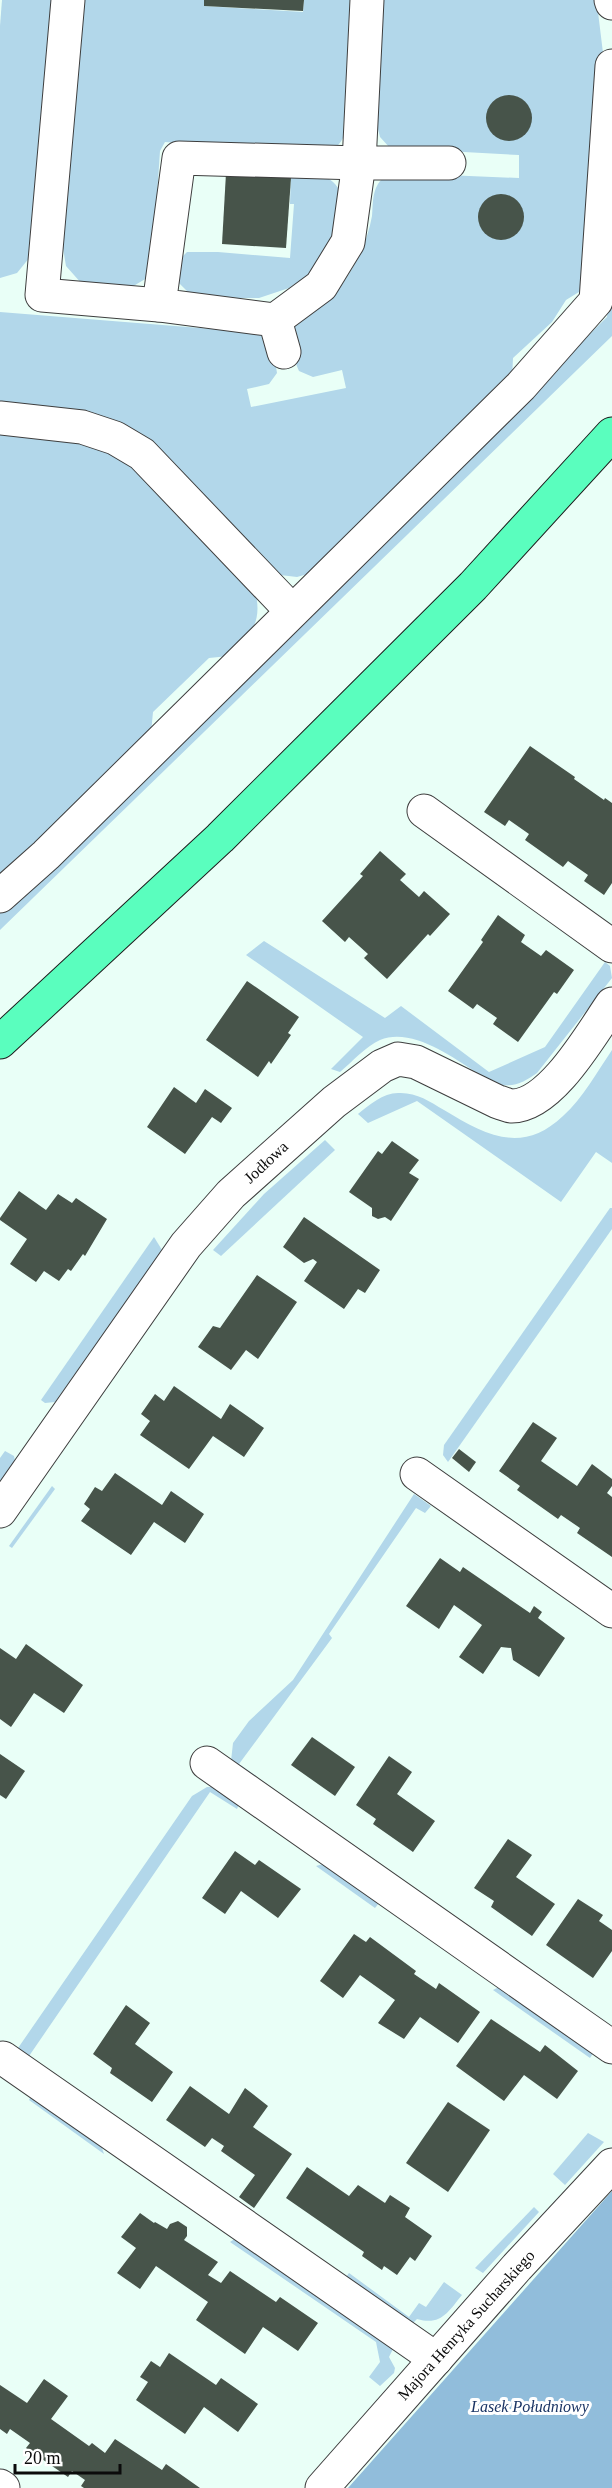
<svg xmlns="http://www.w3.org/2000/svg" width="612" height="2488" font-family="Georgia,serif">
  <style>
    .green { fill: #b2d7ea }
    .forest { fill: #91bddb }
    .building { fill: #47544a }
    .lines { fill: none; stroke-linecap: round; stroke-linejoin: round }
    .minor-casing { stroke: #3e3e3e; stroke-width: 35 }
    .major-casing { stroke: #1c1c1c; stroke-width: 35 }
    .minor { stroke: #fff; stroke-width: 33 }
    .major { stroke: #5afebe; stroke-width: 33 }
    .labels { text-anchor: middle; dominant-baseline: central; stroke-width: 6; stroke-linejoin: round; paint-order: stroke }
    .street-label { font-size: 16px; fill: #0b0b0b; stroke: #fff }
    .park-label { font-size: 16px; font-style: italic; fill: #1a3464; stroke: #fff }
  </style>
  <rect width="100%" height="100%" fill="#e9fff7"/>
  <g class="green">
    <path d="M2,0H52L30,257L17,273L0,278V26Z"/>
    <path d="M84,0H204V6L303,12L304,0H350L343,138C337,149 331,151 319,153L165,142L160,151L153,254L147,278L130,288L82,284L66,266L63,248Z"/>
    <path d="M383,0H594L598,12L603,53L587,287L566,300L552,322L513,358L512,378L311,573L297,577L280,575L166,464L0,408V312L261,333L272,343L277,373L269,384L247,389L251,407L346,388L342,370L313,377L299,371C293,358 288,336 296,323C313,311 334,299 345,280C358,261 368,239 372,216C373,205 372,194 378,184C383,176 390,175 398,173L519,178V155L390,148L380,137L377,125Z"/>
    <path d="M291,173C311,174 329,171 340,191L335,235L311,273L289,288L259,298H238L189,293L178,282L182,257L187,252H218L290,258L294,204H290Z"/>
    <path d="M612,248V336L0,930V910L53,862L607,317Z"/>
    <path d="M0,429L55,432L122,453L255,590C263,624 251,633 229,656L209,658L153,712L151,733L0,880Z"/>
    <path d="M264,941L385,1018L401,1006L489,1072L545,1047L605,962L610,966L612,978L537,1073C527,1080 516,1087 503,1085C492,1084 483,1077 474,1071C450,1055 410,1027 380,1040C366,1046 352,1062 340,1072L331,1069L363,1037L246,955Z"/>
    <path d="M612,1050V1163L596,1152L561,1202L417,1101L368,1123L358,1114C369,1105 383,1093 398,1093C416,1092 429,1101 444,1110C485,1135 522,1155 563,1116C583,1098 597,1072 612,1050Z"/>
    <path d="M325,1140L335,1150L221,1256L213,1250L264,1194Z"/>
    <path d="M610,1208H612V1229L448,1462L443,1455L444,1445Z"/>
    <path d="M154,1237L162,1250L55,1402L45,1403L41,1400Z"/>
    <path d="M5,1451L14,1456L15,1461L0,1482V1458Z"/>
    <path d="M52,1486L55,1489L12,1548L9,1546Z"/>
    <path d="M414,1494L431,1506L425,1513L416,1508L329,1634L332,1638L239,1764L256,1776L252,1782L231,1761L233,1743L249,1721L293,1680Z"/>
    <path d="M207,1787H214L239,1804L237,1809L210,1792L27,2059L16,2051L192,1796Z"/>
    <path d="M323,1864L379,1903L375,1908L316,1866Z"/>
    <path d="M501,1986L594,2052L590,2058L493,1990Z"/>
    <path d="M32,2094L101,2145L104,2154L29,2100Z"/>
    <path d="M588,2133L604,2142L565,2185L553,2174Z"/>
    <path d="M534,2207L539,2212L483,2273L475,2268Z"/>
    <path d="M236,2238L393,2349L389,2357L395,2368L394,2373L380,2386L369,2377L380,2362L376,2342L230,2242Z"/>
    <path d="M349,2273L409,2317L419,2303L426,2307L444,2282L462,2295C448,2312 441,2326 417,2319L410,2326L344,2280Z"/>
  </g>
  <path class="forest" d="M612,2191V2488H348Z"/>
  <g class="building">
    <path d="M204,0H304L303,11L204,6Z"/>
    <circle cx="509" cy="118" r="23"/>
    <path d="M226,173L291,178L286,248L222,244Z"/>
    <circle cx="501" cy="217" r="23"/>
    <path d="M530,746L575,777L574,779L604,800L605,798L612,803V883L604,895L584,881L588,875L568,861L563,867L525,840L529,834L509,820L505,826L484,812Z"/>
    <path d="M380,851L406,874L400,880L419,897L424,891L450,914L430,936L428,934L387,979L364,958L368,954L349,937L345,942L322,921L363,876L360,874Z"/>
    <path d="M498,915L525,935L521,942L541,956L546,950L574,970L557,994L554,992L518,1042L493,1024L497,1018L477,1004L473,1009L448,991L483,942L481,940Z"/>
    <path d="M247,981L299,1017L288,1033L291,1035L271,1064L269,1061L258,1077L206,1040Z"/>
    <path d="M174,1087L196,1103L205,1089L232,1108L221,1123L212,1117L185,1154L147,1127Z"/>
    <path d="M392,1141L419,1160L409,1173L419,1179L391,1221L385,1217L378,1219L372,1216V1208L349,1192L378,1151L382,1154Z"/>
    <path d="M19,1191L46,1210L58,1194L72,1203L76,1198L107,1219L85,1256L83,1254L71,1271L68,1269L59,1281L44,1271L36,1282L10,1264L27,1239L0,1220V1218Z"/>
    <path d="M304,1217L380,1270L365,1293L358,1289L344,1309L304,1281L317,1262L313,1259L304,1263L283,1247Z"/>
    <path d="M257,1275L297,1302L258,1359L246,1350L231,1370L198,1347L213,1326L220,1328Z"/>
    <path d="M174,1386L221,1419L230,1404L264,1428L244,1457L213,1436L189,1469L140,1435L150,1421L141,1414L155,1394L164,1401Z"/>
    <path d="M533,1422L557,1438L541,1461L577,1486L592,1464L612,1479V1486L607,1493L612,1497V1557L577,1533L580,1528L561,1515L558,1519L517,1490L520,1486L499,1471Z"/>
    <path d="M459,1449L476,1462L469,1472L452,1458Z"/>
    <path d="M115,1473L162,1505L171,1491L204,1514L185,1543L154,1522L131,1555L81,1521L90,1509L84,1504L95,1487L102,1491Z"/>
    <path d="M440,1558L460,1572L463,1567L530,1613L534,1606L542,1612L538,1618L565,1638L539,1677L513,1660L511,1648L501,1647L483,1674L459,1657L482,1625L454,1605L439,1629L406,1606Z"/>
    <path d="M26,1644L83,1685L64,1713L34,1693L11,1727L0,1719V1648L16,1659Z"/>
    <path d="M312,1737L355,1767L335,1796L291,1765Z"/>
    <path d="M0,1754L25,1771L6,1799L0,1795Z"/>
    <path d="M389,1756L412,1772L397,1794L435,1821L413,1852L373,1824L376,1819L356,1805Z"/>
    <path d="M508,1839L532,1855L516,1877L555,1904L532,1936L491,1907L494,1901L474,1888Z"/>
    <path d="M235,1851L255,1865L259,1860L301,1889L278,1918L241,1891L225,1914L202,1898Z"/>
    <path d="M578,1899L603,1915L599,1921L612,1930V1951L593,1978L546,1945Z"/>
    <path d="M354,1934L366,1942L370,1937L416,1971L414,1974L436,1989L439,1983L480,2012L458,2043L420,2017L404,2039L378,2023L395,2000L360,1975L343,1998L320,1981Z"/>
    <path d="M126,2005L150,2023L135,2044L173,2072L152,2102L110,2073L112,2068L93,2054Z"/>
    <path d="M491,2019L540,2052L545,2045L578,2071L557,2099L524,2075L504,2101L456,2066Z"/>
    <path d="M190,2086L229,2114L245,2088L268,2106L253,2127L292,2154L254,2208L239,2197L255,2175L221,2151L224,2146L212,2138L205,2147L166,2120Z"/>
    <path d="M448,2102L490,2130L448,2192L406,2163Z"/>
    <path d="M307,2167L349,2196L358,2185L385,2203L390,2195L410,2208L405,2217L432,2236L415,2261L410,2257L397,2275L384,2266L382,2270L362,2256L364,2252L286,2198Z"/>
    <path d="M140,2213L154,2223L155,2222L167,2229L170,2224L178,2221L187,2227V2236L184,2240L218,2262L208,2275L221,2283L230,2271L276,2302L280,2297L318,2323L298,2351L263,2327L245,2354L196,2320L208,2302L156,2266L140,2289L117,2273L136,2248L121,2237Z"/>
    <path d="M169,2353L216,2385L221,2378L258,2404L238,2432L204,2407L185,2434L136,2400L148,2382L140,2377L151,2361L160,2367Z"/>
    <path d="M44,2379L68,2396L51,2419L89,2446L92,2443L105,2453L115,2439L162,2470L166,2464L200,2488H84L81,2486L85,2480L72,2471L68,2477L26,2448L30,2443L10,2429L7,2434L0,2429V2385L27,2403Z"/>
  </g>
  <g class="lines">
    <defs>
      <g id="minor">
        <path d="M68,0L42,295L159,305"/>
        <path d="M611,0L612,3"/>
        <path d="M275,320L321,286L348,242L359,163H449"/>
        <path d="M284,352L275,320L159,305L179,158L359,163L367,0"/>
        <path d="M0,418L82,427L115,438L142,454L292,611"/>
        <path d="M424,811L612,946"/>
        <path d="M0,896L46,855L521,386L596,301L612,66"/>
        <path d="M417,1474L612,1611"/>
        <path d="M0,1511L186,1245L231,1194L334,1102L382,1066L398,1059L416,1062L498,1102C503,1103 508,1106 512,1106C551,1106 592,1033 612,1004"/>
        <path d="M207,1763L612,2047"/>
        <path d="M3,2058L436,2359"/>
        <path d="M0,2486L3,2488"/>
        <path d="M322,2488L517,2267L612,2165"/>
      </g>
      <path id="major" d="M0,1042L220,838L473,586L612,434"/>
    </defs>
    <use href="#minor" class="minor-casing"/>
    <use href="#major" class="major-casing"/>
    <use href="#minor" class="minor"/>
    <use href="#major" class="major"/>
  </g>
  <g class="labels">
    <g class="street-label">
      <text transform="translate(266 1162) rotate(-43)">Jodłowa</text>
      <text transform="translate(466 2325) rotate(-48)">Majora Henryka Sucharskiego</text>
    </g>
    <g class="park-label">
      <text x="530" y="2406">Lasek Południowy</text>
    </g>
  </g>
  <path d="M15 2464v9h105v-9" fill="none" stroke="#0b0b0b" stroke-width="3"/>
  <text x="24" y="2464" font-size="18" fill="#0b0b0b" stroke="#ffffff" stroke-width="4.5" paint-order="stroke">20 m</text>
</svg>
